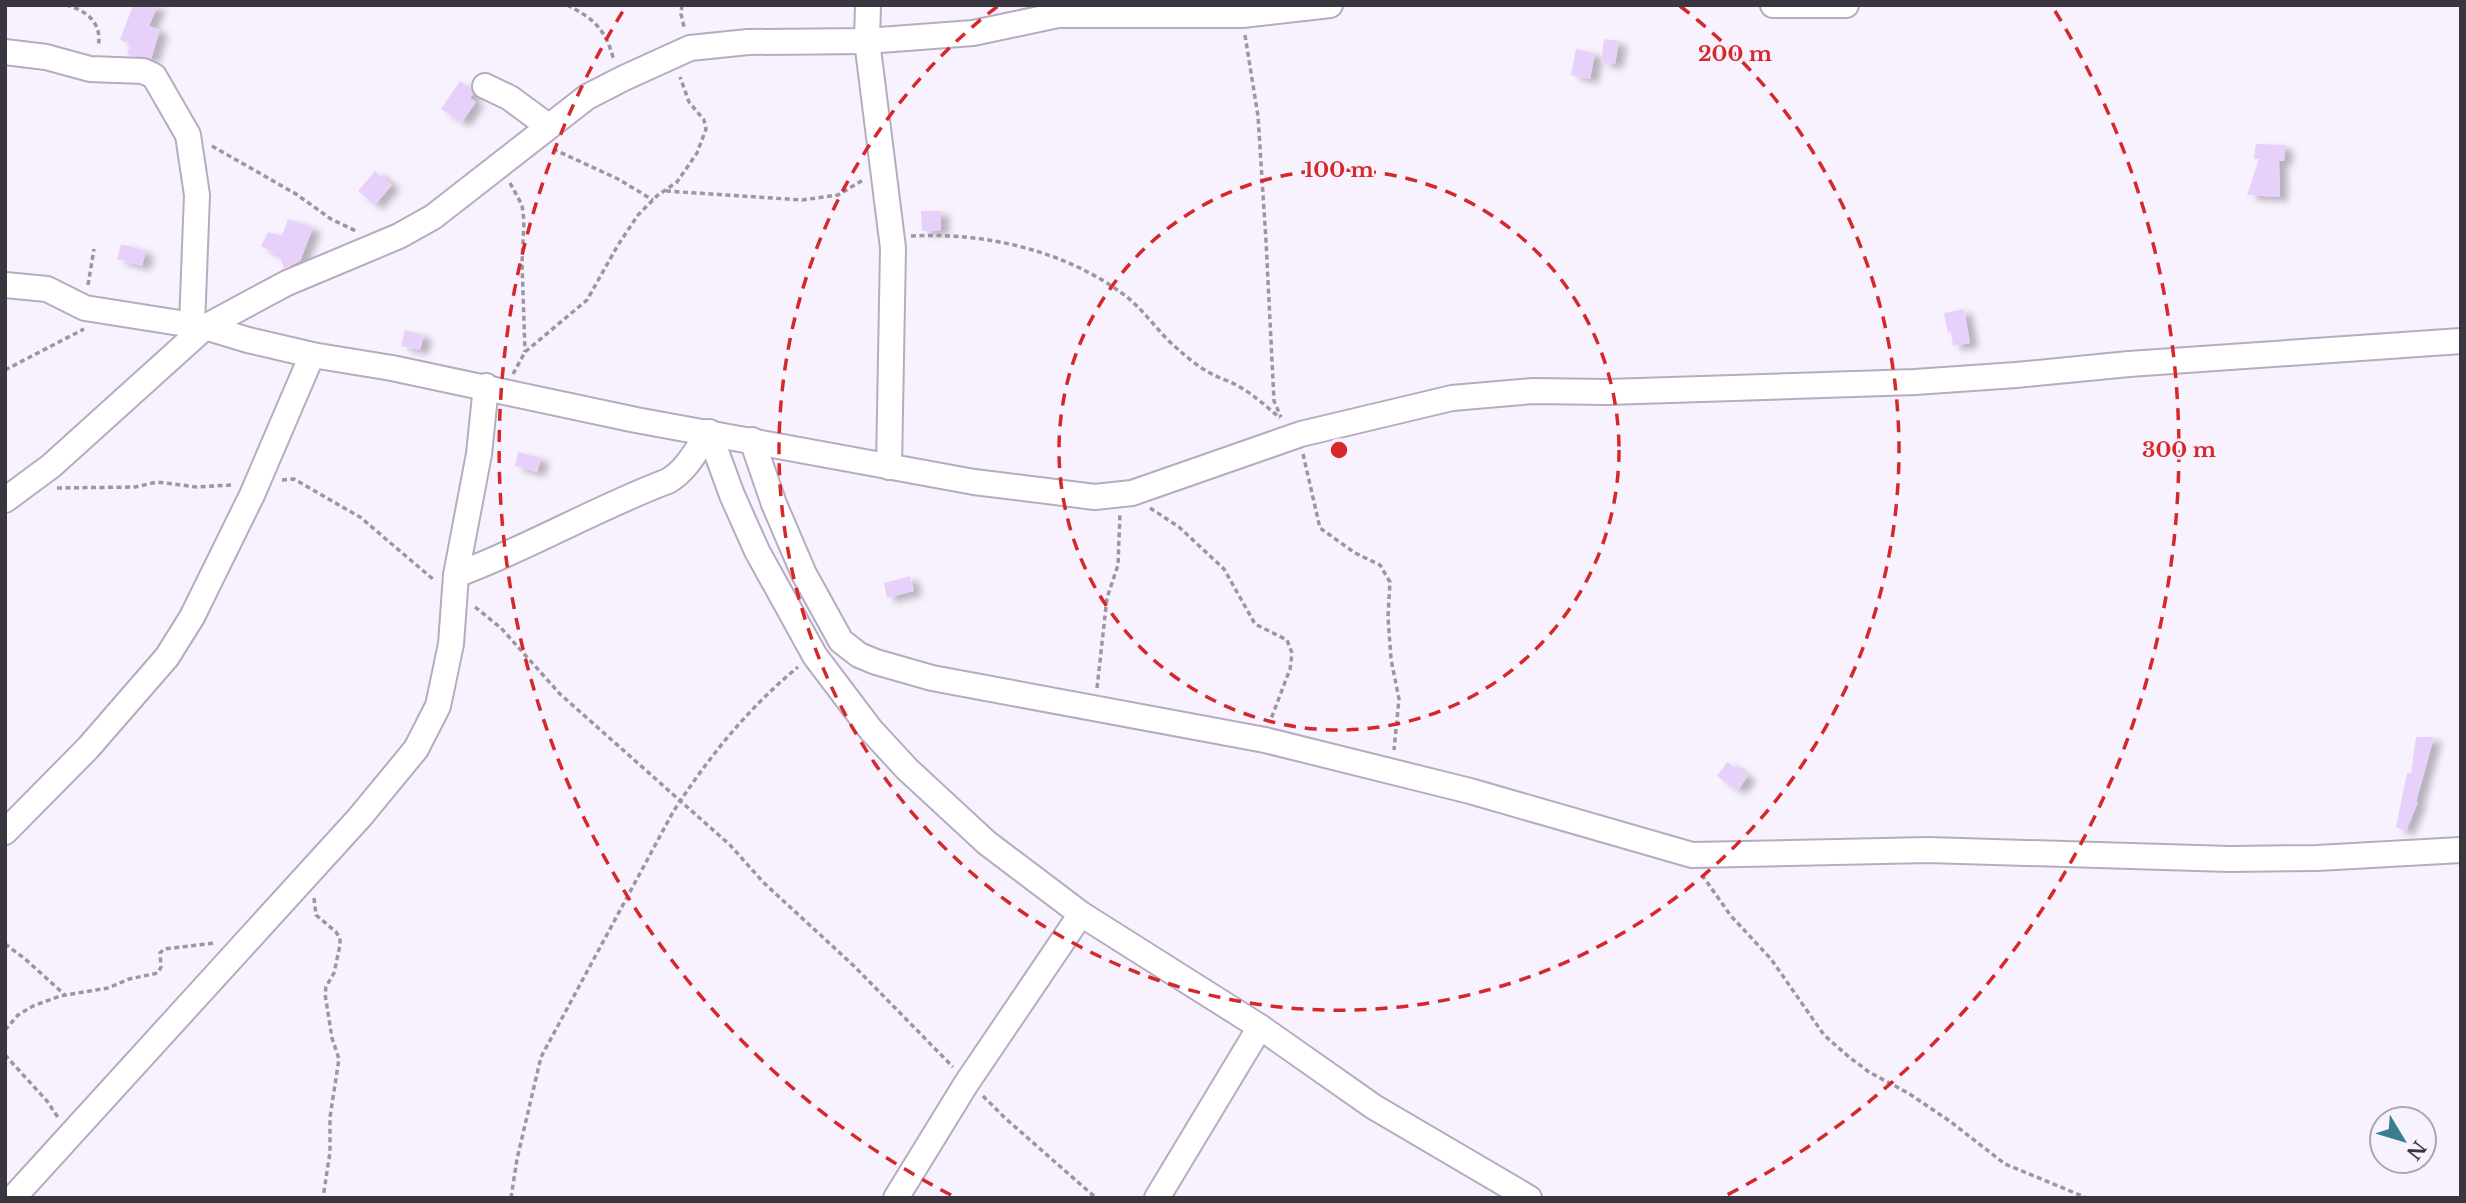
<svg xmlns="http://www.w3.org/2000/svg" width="2466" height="1203" font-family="'Libre Baskerville',serif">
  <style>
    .building { fill: #e7d1fb; filter: url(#shadow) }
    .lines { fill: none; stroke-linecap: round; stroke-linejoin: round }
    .minor-casing { stroke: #b6abc1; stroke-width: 28 }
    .path { stroke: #9c96a1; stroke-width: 3.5; stroke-dasharray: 5 3.5; stroke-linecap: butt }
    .minor { stroke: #fff; stroke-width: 24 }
    .ring { fill: none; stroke: #d62828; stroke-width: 3.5; stroke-dasharray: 12 9 }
    .centre { fill: #d62828; stroke: #f8f1fe; stroke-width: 3.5 }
    .ring-label { font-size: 21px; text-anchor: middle; font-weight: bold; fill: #d62828; stroke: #f8f1fe; stroke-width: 5; stroke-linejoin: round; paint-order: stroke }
  </style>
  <defs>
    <filter id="shadow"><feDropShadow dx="8" dy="4.5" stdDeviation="3.5" flood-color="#0004"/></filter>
  </defs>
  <rect width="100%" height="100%" fill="#f8f1fe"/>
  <g class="building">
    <path d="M133,5H158L149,26L160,30L151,59L127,55L130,44L120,40Z"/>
    <path d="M1604,39L1619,41L1615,64L1601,62Z"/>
    <path d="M1576,49L1595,53L1590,79L1571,75Z"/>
    <path d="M460,81L470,87L473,94L470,98L476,102L462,122L441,109Z"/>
    <path d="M2256,144L2285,145L2284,161H2279L2280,197L2247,195L2259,159H2254Z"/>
    <path d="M375,171L392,185L375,205L358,191Z"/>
    <path d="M921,211H941V230L922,231Z"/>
    <path d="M288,219L313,228L300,261L284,268L279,255L261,246L268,232L282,236Z"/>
    <path d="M121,244L146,251L142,266L117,259Z"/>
    <path d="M1964,309L1970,343L1953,346L1951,332L1948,333L1944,313Z"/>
    <path d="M405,330L424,335L420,350L401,346Z"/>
    <path d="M518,452L541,458L537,472L515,466Z"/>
    <path d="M910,576L914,591L887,598L884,583Z"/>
    <path d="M2416,737H2434L2416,802H2418L2406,831L2396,827L2407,773H2411Z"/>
    <path d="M1727,762L1748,776L1738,790L1717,776Z"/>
  </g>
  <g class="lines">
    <defs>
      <g id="minor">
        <path d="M868,5L867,41L893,248L889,467"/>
        <path d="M1773,5H1846"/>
        <path d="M5,52L46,57L90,69L143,71L154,76L188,135L197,195L192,325"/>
        <path d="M485,86L510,98L548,126"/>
        <path d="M5,285L47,289L85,308L205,327L248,340L312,355L392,368L636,420L974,482L1095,497L1132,493L1301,434L1452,398L1533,391L1608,392L1915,382L2016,375L2129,364L2461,341"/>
        <path d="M709,432L732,495L757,551L815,656L871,730L907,769L987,843L1081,914L1260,1027L1374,1107L1529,1198"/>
        <path d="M752,440L774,504L804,574L841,641L859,655L876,662L932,678L1265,740L1470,791L1692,855L1928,850L2230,859L2317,858L2461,850"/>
        <path d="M5,500L51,466L205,327L287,283L399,236L433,217L587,97L624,78L690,48L748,42L867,41L973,33L1058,15H1242L1330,5"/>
        <path d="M456,575C529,548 596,508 668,481C687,470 697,449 709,432"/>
        <path d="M5,832L88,748L167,657L192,617L252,495L312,355"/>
        <path d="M13,1198L360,817L416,749L438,706L451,644L456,575L479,454L486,386"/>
        <path d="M896,1198L966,1084L1081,914"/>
        <path d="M1157,1198L1260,1027"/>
      </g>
    </defs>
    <use href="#minor" class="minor-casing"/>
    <g class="path">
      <path d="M66,5C87,10 103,24 98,47"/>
      <path d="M567,5C595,19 606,30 614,61"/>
      <path d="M682,5L681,14L684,27"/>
      <path d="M1245,35L1258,116L1266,241L1274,401L1281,417"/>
      <path d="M212,146L296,194L331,219L356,231"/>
      <path d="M553,149L618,179L653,200"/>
      <path d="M510,183L522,205L524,221L522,262L525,352"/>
      <path d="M666,191L802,200L838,195L863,180"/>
      <path d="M911,236C983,232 1064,250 1123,294C1144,309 1159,334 1179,350C1189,359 1201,369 1214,375C1221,379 1230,381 1238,386C1253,394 1267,407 1280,418"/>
      <path d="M88,285L94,249"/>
      <path d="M5,370L84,329"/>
      <path d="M513,374L525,352L587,300L618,245L638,215L658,195L677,182L697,153L706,129L704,120L689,102L680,77"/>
      <path d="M1303,454L1320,528L1355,553L1380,565L1390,582L1388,617L1391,659L1399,699L1394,750"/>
      <path d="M282,480L294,479L360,517L434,580"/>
      <path d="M57,488L135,487L157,482L197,487L233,485"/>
      <path d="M1150,508L1179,527L1224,569L1255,624L1287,640L1292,653L1290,669L1271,719"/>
      <path d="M475,607L501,628L560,694L730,845L764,883L854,966L953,1067"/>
      <path d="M1097,688L1107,598L1118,565L1120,513"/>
      <path d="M1702,875L1731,916L1771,959L1824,1035L1849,1057L1869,1072L1908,1093L1951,1122L2005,1164L2087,1198"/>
      <path d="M314,898L316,915L336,932L340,938V945L334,973L326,987L325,994L332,1038L339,1059L330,1117V1152L323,1198"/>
      <path d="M5,944L24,958L65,995"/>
      <path d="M5,1030L18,1015L33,1006L60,996L108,988L129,979L158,973L161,967L160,953L164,949L215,943"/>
      <path d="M5,1055L47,1101L59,1119"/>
      <path d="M983,1096L1005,1118L1096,1198"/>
      <path d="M511,1198L517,1159L541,1057L673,812C708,758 748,708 798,667"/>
    </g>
    <use href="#minor" class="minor"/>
  </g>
  <g class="ring">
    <circle cx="1339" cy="450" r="280"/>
    <path d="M1680 6A560 560 0 1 1 998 6"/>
    <path d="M951 1195A840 840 0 0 1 623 11M2055 11A840 840 0 0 1 1727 1195"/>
  </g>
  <circle cx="1339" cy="450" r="10" class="centre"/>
  <g class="ring-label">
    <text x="1735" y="61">200 m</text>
    <text x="1339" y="177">100 m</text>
    <text x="2179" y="457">300 m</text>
  </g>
  <rect width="2466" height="1203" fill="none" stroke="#3a363f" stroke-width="14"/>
  <g transform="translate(2403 1140) rotate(128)"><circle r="33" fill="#f8f1fe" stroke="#aca6b2" stroke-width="2"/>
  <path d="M0-5L12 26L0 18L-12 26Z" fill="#3a7d8d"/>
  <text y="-10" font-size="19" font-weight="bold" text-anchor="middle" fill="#3a363f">N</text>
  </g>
</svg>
